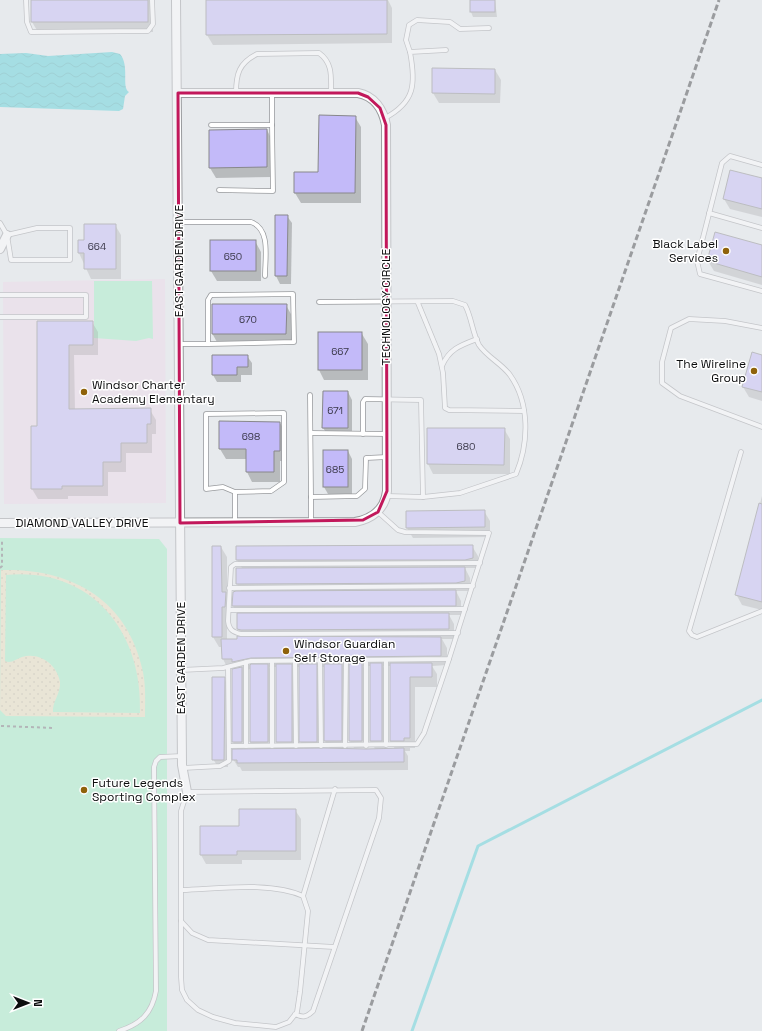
<svg xmlns="http://www.w3.org/2000/svg" width="762" height="1031" font-family="'Space Grotesk',sans-serif">
  <style>
    .education { fill: #edd9e8 }
    .green { fill: #a1f0c4 }
    .sand { fill: url(#sand-dots); fill-rule: evenodd }
    .water { fill: url(#water-waves) }
    .shadow { fill: #0003; fill-rule: evenodd }
    .lines { fill: none; stroke-linecap: round; stroke-linejoin: round }
    .stream { stroke: #54d1d7; stroke-width: 3 }
    .building { fill: #c3baf9; stroke: #88888b }
    .lane-casing { stroke: #999b9e; stroke-width: 5.5 }
    .street-casing { stroke: #999b9e; stroke-width: 10 }
    .path { stroke: #747678; stroke-width: 2; stroke-dasharray: 3 3; stroke-linecap: butt }
    .lane { stroke: #fff; stroke-width: 4 }
    .street { stroke: #fff; stroke-width: 8 }
    .rail { stroke: #3d3f40; stroke-width: 3; stroke-dasharray: 6 3; stroke-linecap: butt }
    .marked { fill: none; stroke: #c2185b; stroke-width: 3; stroke-linejoin: round }
    .poi-dot { fill: #8f620a; stroke: #fff; stroke-width: 1.5 }
    .labels { text-anchor: middle; dominant-baseline: central; stroke-width: 3; stroke-linejoin: round; paint-order: stroke }
    .number-label { font-size: 10px; fill: #3a3849 }
    .poi-label { font-size: 12px; fill: #0c0d0e; stroke: #fff; text-anchor: start }
    .street-label { font-size: 12px; fill: #0c0d0e; stroke: #fff }
  </style>
  <defs>
    <pattern id="sand-dots" width="8" height="8" patternUnits="userSpaceOnUse"><rect width="8" height="8" fill="#eae0bb"/><path d="M2 2h.1M6 6h.1" fill="none" stroke="#c8bfa0" stroke-width="1.8" stroke-linecap="round"/></pattern>
    <pattern id="water-waves" width="16" height="10" patternUnits="userSpaceOnUse"><rect width="16" height="10" fill="#54d1d7"/><path d="M0 5q4-4 8 0t8 0" fill="none" stroke="#48b2b7"/></pattern>
  </defs>
  <rect width="100%" height="100%" fill="#e7eaed"/>
  <path class="education" d="M165,279L166,503L4,504L3,282Z"/>
  <g class="green">
    <path d="M94,281H152L153,339L149,338L136,341L94,338Z"/>
    <path d="M0,538L159,539L167,549V1031H0Z"/>
  </g>
  <path class="sand" d="M1,570C71,568 128,599 143,672C146,687 145,702 145,717L6,716L0,710ZM6,575C92,567 143,632 140,713L53,712C52,702 61,693 60,682C57,664 39,652 22,657C16,659 11,664 5,661Z"/>
  <path class="water" d="M112,52L120,54C130,66 121,87 129,92L125,96L123,109L119,111L0,107V54L26,53L48,56Z"/>
  <g class="shadow">
    <path d="M32,0H153V32H38L32,22Z"/>
    <path d="M207,0H388L392,8V43L213,45L207,35Z"/>
    <path d="M471,0H495L497,17H473L471,12Z"/>
    <path d="M433,69L495,70L501,80L500,103H439L433,93Z"/>
    <path d="M355,117L361,127V203H301L295,193L319,173Z"/>
    <path d="M267,130L272,140L273,177L216,178L210,168Z"/>
    <path d="M762,180V217L730,209L724,199Z"/>
    <path d="M287,216L292,223L291,284H280L276,276Z"/>
    <path d="M115,225L121,235V279H91L79,253L85,241Z"/>
    <path d="M255,241L261,252V281H217L211,271Z"/>
    <path d="M762,246V285L714,271L708,261Z"/>
    <path d="M286,305L292,316V344H218L212,333Z"/>
    <path d="M38,322H92L98,332V355H74L75,410H150L156,420V434H152V453H126V472H108V496H68V499H38L32,489V427H38Z"/>
    <path d="M362,334L368,344V380H324L319,370Z"/>
    <path d="M247,356L252,363V375H241V382H217L213,375Z"/>
    <path d="M762,356V401L749,397L743,387Z"/>
    <path d="M348,392L352,400V435H328L323,428Z"/>
    <path d="M220,422L280,423L286,433V461H280V482H252L247,472V459H226L220,449Z"/>
    <path d="M428,429H504L510,439V474H433L428,464Z"/>
    <path d="M348,451L352,459V494H328L324,487Z"/>
    <path d="M762,496V610L742,605L736,594Z"/>
    <path d="M484,511L490,521V537L413,538L407,528Z"/>
    <path d="M472,546L478,556V568H465L470,578V591H456L461,601V615H449L454,624V639H442L447,648V665L432,666L437,674V687H415V748H410V751H405L408,756V770L242,771L240,767H238L233,759L238,750L233,742V669H228L223,659L222,647H219L213,637L221,547L227,557V596L231,603V617H227V640H238L243,637L238,629V614L233,606L234,593L242,592L237,584V568H242L237,560V547ZM350,666V741L354,748H366V672L363,666H370V741L376,750H345L346,672L343,667ZM383,666H390V741L395,749L386,750V672ZM269,667H276V742L282,750H272V673ZM292,667H300V741L306,750H296L295,673ZM317,667H325V741L331,750H321L320,672ZM250,669V742L255,750H246V675L244,671Z"/>
    <path d="M224,678L228,686V767H218L213,759Z"/>
    <path d="M295,810L301,819V860H242V864H206L201,855V827H240Z"/>
  </g>
  <g class="lines">
    <path class="stream" d="M412,1031L478,846L762,700"/>
  </g>
  <g class="building">
    <rect x="31" y="0" width="117" height="22"/>
    <path d="M206,0H387V34L206,35Z"/>
    <rect x="470" y="0" width="25" height="12"/>
    <path d="M432,68L495,69V94L432,93Z"/>
    <path d="M319,115L356,116L355,193H294V172H318Z"/>
    <path d="M267,129V167L209,168V130Z"/>
    <path d="M730,170L762,178V209L723,199Z"/>
    <path d="M275,215H288L287,276H275Z"/>
    <path d="M84,224H116V269H84V253H78V240H84Z"/>
    <path d="M715,232L762,245V277L707,261Z"/>
    <rect x="210" y="240" width="46" height="31"/>
    <path d="M212,304H287L286,334H212Z"/>
    <path d="M37,321H93V345H69V409L151,408V424H147V443H121V462H103V486H62V489H31V426H37Z"/>
    <rect x="318" y="332" width="44" height="38"/>
    <path d="M752,352L762,355V392L742,387Z"/>
    <path d="M212,355H248V367H237V375H212Z"/>
    <path d="M323,391H348V428H322Z"/>
    <path d="M219,421L280,422V451H274V472H246V449H219Z"/>
    <path d="M427,428H505L504,465L427,464Z"/>
    <rect x="323" y="450" width="25" height="37"/>
    <path d="M759,503L762,504V602L735,595Z"/>
    <path d="M485,510V527L406,528V511Z"/>
    <path d="M473,545V558L465,560H236V546Z"/>
    <path d="M212,546H221L222,592H226L225,607H222V637H212Z"/>
    <path d="M465,567V581L456,583L236,584V568Z"/>
    <path d="M456,590V606H232L233,592L236,591Z"/>
    <path d="M237,613H449V629L241,630L237,629Z"/>
    <path d="M237,636L441,637V656L251,658L232,662V659H222L221,639H237Z"/>
    <path d="M362,663V741H349V664Z"/>
    <rect x="370" y="663" width="12" height="78"/>
    <path d="M390,663H432V677H410V738H404V741H390Z"/>
    <path d="M251,664H268V742H250V665Z"/>
    <rect x="276" y="664" width="16" height="78"/>
    <rect x="299" y="664" width="18" height="78"/>
    <rect x="324" y="664" width="18" height="77"/>
    <path d="M242,667V742H232V669Z"/>
    <path d="M212,677H225L224,760H212Z"/>
    <path d="M323,748L366,749L404,748V762L237,763V760H232V749Z"/>
    <path d="M239,809H296V851H237V855H200V826H239Z"/>
  </g>
  <g class="lines">
    <defs>
      <g id="lane">
        <path d="M26,0L27,22L31,32L148,31L153,24L152,0"/>
        <path d="M410,52L406,40L409,25L417,20L450,22L460,29L489,28"/>
        <path d="M236,93C236,74 239,63 257,54L319,53C333,63 331,77 331,93"/>
        <path d="M385,118C415,102 416,84 410,52L446,50"/>
        <path d="M211,125H272V93"/>
        <path d="M762,165L730,156L722,163L697,261L700,274L762,291"/>
        <path d="M219,190L273,191L272,125"/>
        <path d="M709,213L762,228"/>
        <path d="M179,222H251C271,229 265,258 265,276"/>
        <path d="M0,223L7,235L11,260H70V228H37L7,235"/>
        <path d="M0,295H86V317H0"/>
        <path d="M319,302L453,301L465,305C472,318 472,332 479,345C487,357 501,363 510,375C530,403 529,443 516,474L460,493L423,497"/>
        <path d="M418,303L439,354L443,373L445,408L449,410L524,411"/>
        <path d="M762,328L725,321L689,319L671,328L662,362V383L680,396L762,427"/>
        <path d="M179,344H208V300L211,295L293,294L294,342L208,344"/>
        <path d="M442,366C449,349 461,345 477,339"/>
        <path d="M310,395L311,497"/>
        <path d="M311,433L387,434"/>
        <path d="M363,434V402L365,399L421,400L423,497L387,496"/>
        <path d="M741,452L689,631L692,635L697,637L762,611"/>
        <path d="M235,492L271,491L284,482V413L206,414V489L223,487L235,492V522"/>
        <path d="M311,522V497L357,496L365,489L366,458L387,457"/>
        <path d="M229,588L473,586"/>
        <path d="M229,610L465,609"/>
        <path d="M458,633L241,634C233,632 229,630 228,621L231,567L235,564L480,563"/>
        <path d="M272,661V746"/>
        <path d="M295,661L296,746"/>
        <path d="M320,661L321,746"/>
        <path d="M366,661V746"/>
        <path d="M386,661V745"/>
        <path d="M246,662V746"/>
        <path d="M181,670L223,668L251,661L449,659L489,533L405,532L398,530L378,512"/>
        <path d="M229,746L417,744L424,733L449,659"/>
        <path d="M345,746L346,661"/>
        <path d="M183,768L220,766L229,761L228,668"/>
        <path d="M182,890C217,889 271,881 303,896L308,911L300,992L297,1012L289,1022L276,1027L235,1023L213,1017L198,1010L187,1000L182,990L181,977V811L187,792L376,790L381,798L379,818L313,1011C307,1017 303,1018 295,1014"/>
        <path d="M303,896L335,789"/>
        <path d="M181,921L192,933L208,940L334,947"/>
        <path d="M119,1031C141,1024 152,1013 156,991C156,916 154,842 154,767L156,761L160,757L182,756"/>
      </g>
      <g id="street">
        <path d="M176,0L182,765L187,792"/>
        <path d="M0,249L7,235"/>
        <path d="M0,523L355,522C372,519 385,509 387,491L386,125C383,109 374,96 358,93H178"/>
      </g>
    </defs>
    <use href="#lane" class="lane-casing"/>
    <use href="#street" class="street-casing"/>
    <g class="path">
      <path d="M0,568L2,566V540"/>
      <path d="M1,726L55,728"/>
    </g>
    <use href="#lane" class="lane"/>
    <use href="#street" class="street"/>
    <path class="rail" d="M362,1031L719,0"/>
  </g>
  <path d="M0 0H762V1031H0ZM178,93H358L368,97L380,108L386,125L387,491L378,512L363,520L180,523Z" fill="#e7eaed" fill-opacity=".55" fill-rule="evenodd"/>
  <path class="marked" d="M178,93H358L368,97L380,108L386,125L387,491L378,512L363,520L180,523Z"/>
  <g class="poi-dot">
    <circle cx="726" cy="251" r="4"/>
    <circle cx="754" cy="371" r="4"/>
    <circle cx="84" cy="392" r="4"/>
    <circle cx="286" cy="651" r="4"/>
    <circle cx="84" cy="790" r="4"/>
  </g>
  <g class="labels">
    <g class="number-label">
      <text x="97" y="246">664</text>
      <text x="233" y="256">650</text>
      <text x="248" y="319">670</text>
      <text x="340" y="351">667</text>
      <text x="335" y="410">671</text>
      <text x="251" y="436">698</text>
      <text x="466" y="446">680</text>
      <text x="335" y="469">685</text>
    </g>
    <g class="poi-label">
      <text x="718" y="244" text-anchor="end">Black Label<tspan x="718" dy="14">Services</tspan></text>
      <text x="746" y="364" text-anchor="end">The Wireline<tspan x="746" dy="14">Group</tspan></text>
      <text x="92" y="385">Windsor Charter<tspan x="92" dy="14">Academy Elementary</tspan></text>
      <text x="294" y="644">Windsor Guardian<tspan x="294" dy="14">Self Storage</tspan></text>
      <text x="92" y="783">Future Legends<tspan x="92" dy="14">Sporting Complex</tspan></text>
    </g>
    <g class="street-label">
      <text transform="translate(179 261) rotate(-90)">EAST GARDEN DRIVE</text>
      <text transform="translate(386 307) rotate(-90)">TECHNOLOGY CIRCLE</text>
      <text x="82" y="523">DIAMOND VALLEY DRIVE</text>
      <text transform="translate(181 658) rotate(-90)">EAST GARDEN DRIVE</text>
    </g>
  </g>
  <g transform="translate(28 1003) rotate(90)" stroke="#ffffff" stroke-width="3" paint-order="stroke">
  <path d="M0-3L7 15L0 10L-7 15Z" fill="#0c0d0e"/>
  <text y="-6" font-size="11" font-weight="bold" text-anchor="middle" fill="#0c0d0e">N</text>
  </g>
</svg>
